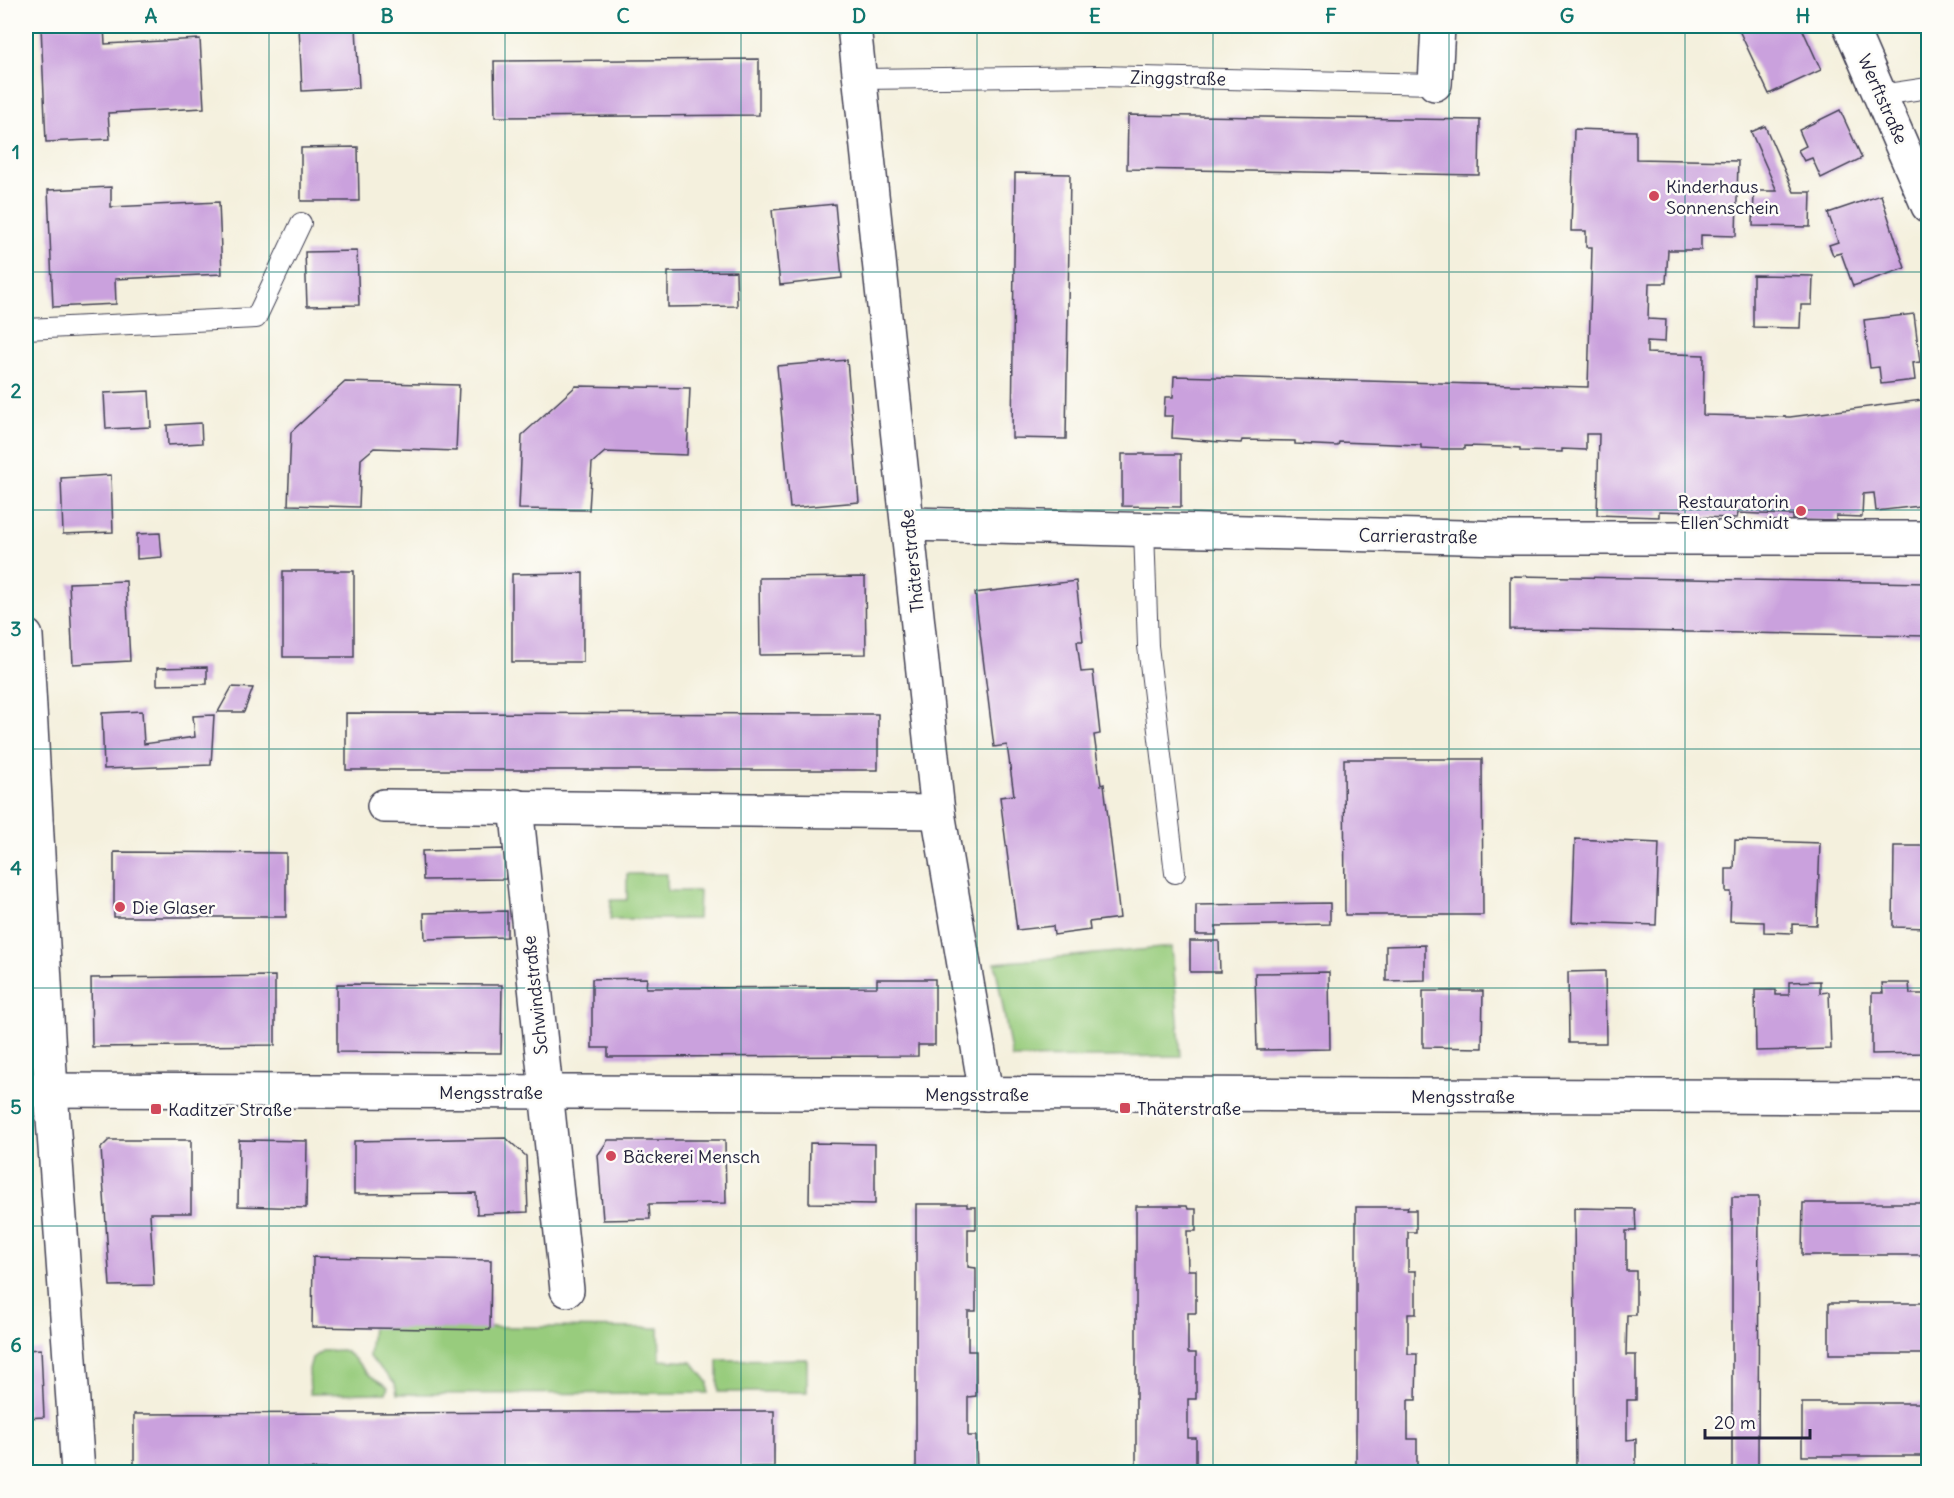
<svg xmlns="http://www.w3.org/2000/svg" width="1954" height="1498" font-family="Delius,sans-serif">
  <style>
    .green { fill: #98cc7d; stroke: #5d775c; stroke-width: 1.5 }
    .building { fill: #caa1dd }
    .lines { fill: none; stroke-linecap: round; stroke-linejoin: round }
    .lane-casing { stroke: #424153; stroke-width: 22 }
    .street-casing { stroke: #424153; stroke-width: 36 }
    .lane { stroke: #fff; stroke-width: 20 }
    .street { stroke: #fff; stroke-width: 33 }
    .grid { fill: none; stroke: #0f766e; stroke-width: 1.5; stroke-opacity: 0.55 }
    .poi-dot { fill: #d1495b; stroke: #fdfcf7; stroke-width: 2 }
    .labels { text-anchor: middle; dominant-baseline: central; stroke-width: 5; stroke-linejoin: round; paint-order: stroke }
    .street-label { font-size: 18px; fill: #22223b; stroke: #fdfcf7 }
    .poi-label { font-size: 18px; fill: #22223b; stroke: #fdfcf7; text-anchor: start }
    .neatline { fill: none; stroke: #0f766e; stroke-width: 2 }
    .grid-label { font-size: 20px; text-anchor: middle; font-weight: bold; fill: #0f766e }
  </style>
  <rect width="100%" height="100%" fill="#fdfcf7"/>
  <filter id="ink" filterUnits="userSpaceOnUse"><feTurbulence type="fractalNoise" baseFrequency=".0167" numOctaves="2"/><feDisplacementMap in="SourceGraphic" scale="12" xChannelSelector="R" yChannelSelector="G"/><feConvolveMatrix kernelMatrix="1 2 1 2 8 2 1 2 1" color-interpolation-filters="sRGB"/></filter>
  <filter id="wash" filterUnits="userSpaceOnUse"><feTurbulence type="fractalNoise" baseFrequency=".008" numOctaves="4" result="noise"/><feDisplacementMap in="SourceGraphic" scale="24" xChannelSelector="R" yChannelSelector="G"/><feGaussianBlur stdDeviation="1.35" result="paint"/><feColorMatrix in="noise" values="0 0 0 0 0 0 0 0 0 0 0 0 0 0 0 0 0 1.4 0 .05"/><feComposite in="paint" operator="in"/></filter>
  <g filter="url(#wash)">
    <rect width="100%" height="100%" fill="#f4f0dd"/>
    <g class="green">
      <path d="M627,874H667V891H699L698,919H610L611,900H627Z"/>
      <path d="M1172,947L1181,1056L1012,1058L995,963Z"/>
      <path d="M372,1326L659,1328L660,1360L692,1362L708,1382V1393L397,1394L395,1383L369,1357Z"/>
      <path d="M342,1350C356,1356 360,1368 371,1376C377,1381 382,1382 388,1387L386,1393L310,1394L309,1369L312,1358L322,1351Z"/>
      <path d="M807,1359V1392H718V1360Z"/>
    </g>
    <g id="blocks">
      <g class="building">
        <path d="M41,26H104L105,44L200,39L204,108L108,113L110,139L46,142Z"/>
        <path d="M299,26H356L359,88L302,91Z"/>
        <path d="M1737,26H1801L1821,70L1769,94Z"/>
        <path d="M759,59V115L495,117L494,61Z"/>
        <path d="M1840,110L1862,158L1821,178L1812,158L1804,161L1798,150L1806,146L1799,130Z"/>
        <path d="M1128,115L1480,120L1479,175L1127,169Z"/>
        <path d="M1765,126L1794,192H1811L1810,227L1753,226L1754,191H1777L1751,132Z"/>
        <path d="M1574,129L1636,131V159L1738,161L1736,236L1701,235V250H1668L1666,283H1649L1648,319L1666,320L1665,342L1647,341V353L1704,355L1703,415L1790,417L1922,400L1928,450V505L1876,511L1874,493L1863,494L1862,517L1836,516V521L1793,520V515L1760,514L1738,513L1737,518L1692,517V512L1659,511V517L1597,515L1599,434H1586V450L1562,449V452L1520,451V448L1505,447L1465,446V449H1442L1421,448V445L1339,442L1338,446L1316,445L1295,444V441L1242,440L1241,443L1221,442L1172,438L1173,416H1164L1165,397H1173L1174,376L1588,387L1592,247H1586V231H1571Z"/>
        <path d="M358,147L359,201H301V148Z"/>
        <path d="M1015,173L1070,174L1066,439L1012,438Z"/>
        <path d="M111,187V207L219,202L222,274L115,279L116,304L53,307L48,190Z"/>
        <path d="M1881,195L1905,268L1853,286L1841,253L1833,255L1829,245L1838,242L1828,213Z"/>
        <path d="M835,204L842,278L780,285L772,210Z"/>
        <path d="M357,251L359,305L307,306L305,252Z"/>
        <path d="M736,271L737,306L668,307V272Z"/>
        <path d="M1753,275L1813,276L1812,305H1801L1800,328L1753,327Z"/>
        <path d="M1914,314L1920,362L1913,363L1915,380L1881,384L1879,367L1870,368L1864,320Z"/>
        <path d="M847,360L859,502L790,508L777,366Z"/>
        <path d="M345,382L459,385L456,451L374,448L361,459L359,507L288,505L291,432Z"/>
        <path d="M576,386L690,388L687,455L605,452L592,463L589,510L519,509L522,435Z"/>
        <path d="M149,391L151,427L106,429L104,393Z"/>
        <path d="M201,423L202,443L168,445L167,425Z"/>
        <path d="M1122,454H1181V507L1122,506Z"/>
        <path d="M111,475L113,532L63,534L61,478Z"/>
        <path d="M160,533L162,557L137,559V534Z"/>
        <rect x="283" y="571" width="71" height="86"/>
        <path d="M583,573V662H512V574Z"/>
        <path d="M1510,576L1928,583V636L1510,629Z"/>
        <path d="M865,577L866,654L760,655L759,578Z"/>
        <path d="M126,581L130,661L73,664L69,583Z"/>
        <path d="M1076,581L1083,641H1077L1081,672L1093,671L1100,734L1094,735L1101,785L1104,784L1120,918L1089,922L1090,930L1054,935L1053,926L1017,930L1000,797L1014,795L1007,745L994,747L975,593Z"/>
        <path d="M207,667V684L157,685V668Z"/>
        <path d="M232,687L253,688L244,712H218Z"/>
        <path d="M142,711L144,744L195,737L193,716L214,715L211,765L104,769L102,713Z"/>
        <path d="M346,713L878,714V770H346Z"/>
        <path d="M1344,759H1482L1483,915H1345Z"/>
        <path d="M1575,839L1659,843L1656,925L1572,922Z"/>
        <path d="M1735,840L1820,843L1817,925L1792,924V933L1764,932V922L1730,921L1731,892H1726V869H1734Z"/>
        <path d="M1894,846H1928V928L1893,927Z"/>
        <path d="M505,849L506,879L423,880L422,851Z"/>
        <path d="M114,852L286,853V917H114Z"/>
        <path d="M1330,903V924L1216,926V935H1196V905Z"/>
        <path d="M507,911V937L425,939L424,913Z"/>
        <path d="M1190,941H1219L1220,972H1190Z"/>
        <path d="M1425,945V980L1386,981V946Z"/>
        <path d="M1605,971L1606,1043H1569L1568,972Z"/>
        <path d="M1329,972L1330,1049L1257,1050L1255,973Z"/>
        <path d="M275,976V1045L92,1047L91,978Z"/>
        <path d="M647,978L646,988L877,987V979H935V1045H918V1056L608,1057V1048H592V979Z"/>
        <path d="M1820,981V993L1829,992L1831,1049L1756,1051L1755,990H1776V995H1789V982Z"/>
        <path d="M1882,983H1909L1910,994H1928V1053L1872,1054V993H1883Z"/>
        <path d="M337,984L502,985L501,1053L337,1052Z"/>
        <path d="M1423,991H1483L1482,1048L1423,1047Z"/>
        <path d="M506,1138L526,1156L528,1212L477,1214L476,1193L354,1194V1141Z"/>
        <path d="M109,1140H191V1213H150L154,1285L110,1286L101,1148Z"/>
        <path d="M239,1140L307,1141L306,1208L238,1206Z"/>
        <path d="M608,1140H725L726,1203L649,1204L650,1219L603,1220L598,1155Z"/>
        <path d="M810,1143L875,1144V1204L809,1203Z"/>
        <path d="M1732,1197H1759L1758,1472H1732Z"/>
        <path d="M1803,1203H1928V1255H1802Z"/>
        <path d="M916,1204H967V1207H976V1229H968V1267L976,1268V1311H968V1351H976V1396L968,1397V1436H976L977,1472H916Z"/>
        <path d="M1136,1206H1187L1188,1209H1196V1231H1187L1188,1270H1196V1313H1188V1353H1196V1399H1188V1438H1196V1472H1136Z"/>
        <path d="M1356,1207H1408L1407,1210H1416V1232H1408V1271H1416V1314H1408V1354H1417L1416,1400H1408V1439H1417V1472H1356Z"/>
        <path d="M1574,1208L1635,1209L1636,1231H1626V1271H1636V1315H1627L1626,1355H1636V1400H1627V1440L1636,1439V1472H1576Z"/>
        <path d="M313,1257L491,1260L490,1330L312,1327Z"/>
        <rect x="1829" y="1303" width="99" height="51"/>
        <path d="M41,1349L44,1417L26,1418V1350Z"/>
        <rect x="1802" y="1403" width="126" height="53"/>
        <path d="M774,1411V1467L134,1470V1414Z"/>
      </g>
    </g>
  </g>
  <g filter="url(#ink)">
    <use href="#blocks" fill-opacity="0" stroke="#424153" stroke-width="1.5"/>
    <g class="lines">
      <defs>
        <g id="lane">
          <path d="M861,79L1099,76L1435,84"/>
          <path d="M1881,95L1928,88"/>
          <path d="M26,329L256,318L301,223"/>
          <path d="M1144,530L1148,646L1175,873"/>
        </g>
        <g id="street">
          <path d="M854,26L938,812L986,1094"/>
          <path d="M1850,26L1928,206"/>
          <path d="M1435,84L1438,26"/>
          <path d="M908,524L1505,538H1928"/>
          <path d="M26,636L51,1091L78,1472"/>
          <path d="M384,806L938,812"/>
          <path d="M516,806L567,1290"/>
          <path d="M26,1090L1928,1097"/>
        </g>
      </defs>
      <use href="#lane" class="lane-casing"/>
      <use href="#street" class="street-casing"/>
      <use href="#lane" class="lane"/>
      <use href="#street" class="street"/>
    </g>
  </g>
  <path class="grid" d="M269,26V1472M505,26V1472M741,26V1472M977,26V1472M1213,26V1472M1449,26V1472M1685,26V1472M26,272H1928M26,510H1928M26,749H1928M26,988H1928M26,1226H1928"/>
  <g class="poi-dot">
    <circle cx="1654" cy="196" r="6"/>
    <circle cx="1801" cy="511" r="6"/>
    <circle cx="120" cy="907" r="6"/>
    <rect x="1119" y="1102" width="12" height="12" rx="3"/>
    <rect x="150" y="1103" width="12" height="12" rx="3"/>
    <circle cx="611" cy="1156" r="6"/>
  </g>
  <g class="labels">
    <g class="street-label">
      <text transform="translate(1178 78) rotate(1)">Zinggstraße</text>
      <text transform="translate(1883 99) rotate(66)">Werftstraße</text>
      <text transform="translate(1418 536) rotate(1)">Carrierastraße</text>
      <text transform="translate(912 561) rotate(-96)">Thäterstraße</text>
      <text transform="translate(535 995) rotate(-96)">Schwindstraße</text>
      <text x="491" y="1092">Mengsstraße</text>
      <text x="977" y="1094">Mengsstraße</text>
      <text x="1463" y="1096">Mengsstraße</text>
    </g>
    <g class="poi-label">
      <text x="1666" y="186">Kinderhaus<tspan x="1666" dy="21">Sonnenschein</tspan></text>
      <text x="1789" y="501" text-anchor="end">Restauratorin<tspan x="1789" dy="21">Ellen Schmidt</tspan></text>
      <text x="132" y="907">Die Glaser</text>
      <text x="1137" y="1108">Thäterstraße</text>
      <text x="168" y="1109">Kaditzer Straße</text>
      <text x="623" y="1156">Bäckerei Mensch</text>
    </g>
  </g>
  <rect width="1954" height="1498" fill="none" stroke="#fdfcf7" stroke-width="66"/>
  <path d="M1705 1429v9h105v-9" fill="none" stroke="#22223b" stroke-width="3"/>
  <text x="1714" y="1429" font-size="18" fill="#22223b" stroke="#fdfcf7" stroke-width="4.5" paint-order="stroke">20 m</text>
  <rect x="33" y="33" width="1888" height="1432" class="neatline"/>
  <g class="grid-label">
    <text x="151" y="23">A</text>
    <text x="387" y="23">B</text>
    <text x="623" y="23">C</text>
    <text x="859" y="23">D</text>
    <text x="1095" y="23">E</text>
    <text x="1331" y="23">F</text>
    <text x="1567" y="23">G</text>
    <text x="1803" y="23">H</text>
    <text x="16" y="159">1</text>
    <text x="16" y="398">2</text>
    <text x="16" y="636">3</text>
    <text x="16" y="875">4</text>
    <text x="16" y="1114">5</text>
    <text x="16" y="1352">6</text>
  </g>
</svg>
